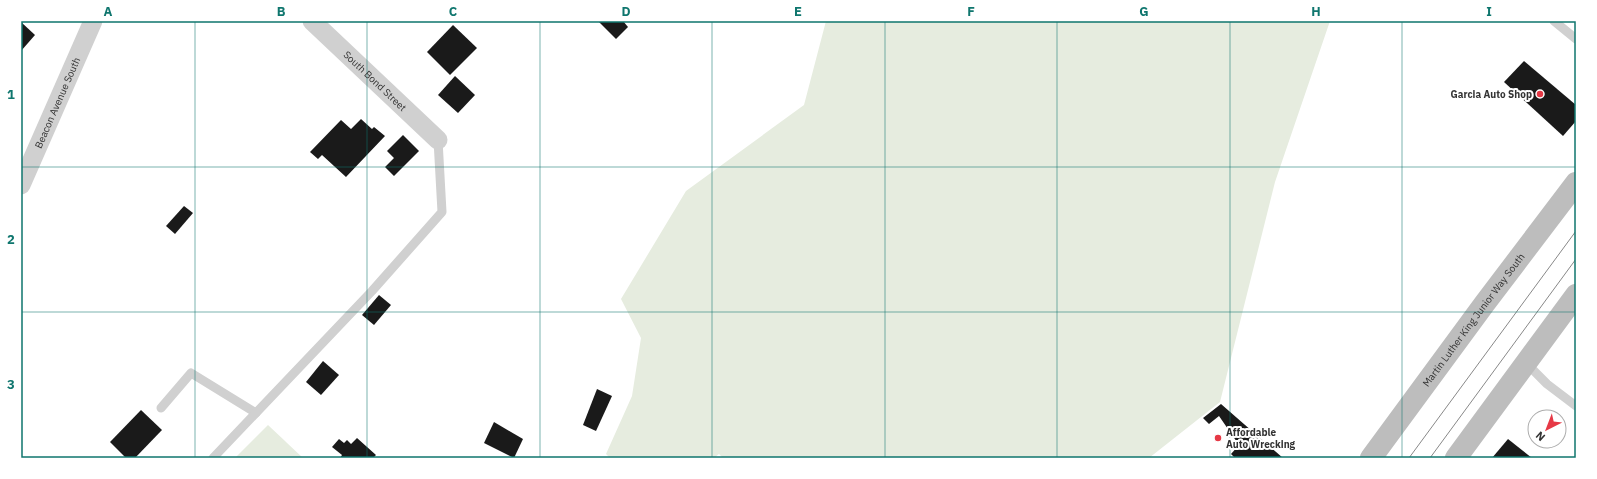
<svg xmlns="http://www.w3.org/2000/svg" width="1597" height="479" font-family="'IBM Plex Sans',sans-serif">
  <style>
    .green { fill: #e6ecdf }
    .building { fill: #1a1a1a }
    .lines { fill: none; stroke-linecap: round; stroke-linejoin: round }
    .service { stroke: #d0d0d0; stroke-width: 9 }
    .minor { stroke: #d0d0d0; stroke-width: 19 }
    .secondary { stroke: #bdbdbd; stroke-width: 22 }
    .tram { stroke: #888; stroke-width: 1 }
    .grid { fill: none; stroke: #0f766e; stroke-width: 1; stroke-opacity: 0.55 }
    .poi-dot { fill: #e63946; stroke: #fff; stroke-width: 1.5 }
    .labels { text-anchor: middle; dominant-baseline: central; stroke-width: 4; stroke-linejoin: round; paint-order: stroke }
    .street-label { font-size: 10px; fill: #333; stroke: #fff }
    .poi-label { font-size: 10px; font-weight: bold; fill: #333; stroke: #fff; text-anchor: end }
    .neatline { fill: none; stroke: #0f766e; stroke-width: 1.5 }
    .grid-label { font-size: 13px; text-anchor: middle; font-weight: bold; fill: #0f766e }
  </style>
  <rect width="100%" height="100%" fill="#fff"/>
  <g class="green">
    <path d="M826,21H1330L1275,182L1220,402L1149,458H723L719,454L714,458H610L606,454L632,396L641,338L621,299L686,191L804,105Z"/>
    <path d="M268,425L303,458H235Z"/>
  </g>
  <g class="building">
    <path d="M598,21H623L628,27L616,39Z"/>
    <path d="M21,22L35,35L21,51Z"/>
    <path d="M453,25L477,48L450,75L427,52Z"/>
    <path d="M1524,61L1576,105V121L1563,136L1504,82Z"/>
    <path d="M455,76L475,95L458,113L438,95Z"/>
    <path d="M361,119L372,129L374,127L385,136L346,177L322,155L318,159L310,152L341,120L351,129Z"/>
    <path d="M403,135L419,151L394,176L385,167L394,158L387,151Z"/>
    <path d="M184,206L193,213L175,234L166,226Z"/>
    <path d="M379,295L391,305L374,325L362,315Z"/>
    <path d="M323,361L339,375L321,395L306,382Z"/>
    <path d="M597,389L612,396L596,431L583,425Z"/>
    <path d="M1221,404L1283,458H1235L1231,454L1239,445L1219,416L1209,424L1203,418Z"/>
    <path d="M141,410L162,430L135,458H126L110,442Z"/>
    <path d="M494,422L523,439L514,458L484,443Z"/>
    <path d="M357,438L376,455L373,458H340L342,455L332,447L339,439L344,443L347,440L351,444Z"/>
    <path d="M1508,439L1532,458H1492Z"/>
  </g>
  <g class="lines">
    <g class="service">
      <path d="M1554,21L1576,39"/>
      <path d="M1526,363L1547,384L1576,406"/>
      <path d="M161,408L191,373L256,413"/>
      <path d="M213,458L372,291L442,212L438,140"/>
    </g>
    <g class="minor">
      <path id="s1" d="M312,21L438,140"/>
      <path id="s2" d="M21,185L93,21"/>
    </g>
    <g class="secondary">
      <path id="s3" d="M1371,458L1485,303L1576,183"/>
      <path d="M1456,458L1576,295"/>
    </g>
    <g class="tram">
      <path d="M1409,458L1576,231"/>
      <path d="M1430,458L1576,259"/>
    </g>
  </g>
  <path class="grid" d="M195,21V458M367,21V458M540,21V458M712,21V458M885,21V458M1057,21V458M1230,21V458M1402,21V458M21,167H1576M21,312H1576"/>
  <g class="poi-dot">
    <circle cx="1540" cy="94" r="4"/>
    <circle cx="1218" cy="438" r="4"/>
  </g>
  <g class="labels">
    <g class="street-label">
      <text stroke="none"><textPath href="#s1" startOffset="87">South Bond Street</textPath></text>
      <text stroke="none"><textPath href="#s2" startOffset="90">Beacon Avenue South</textPath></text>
      <text stroke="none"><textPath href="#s3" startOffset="172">Martin Luther King Junior Way South</textPath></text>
    </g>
    <g class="poi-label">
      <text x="1532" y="94">Garcia Auto Shop</text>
      <text x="1226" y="432" text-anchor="start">Affordable<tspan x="1226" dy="12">Auto Wrecking</tspan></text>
    </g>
  </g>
  <rect width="1597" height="479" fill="none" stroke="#ffffff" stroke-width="44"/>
  <g transform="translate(1547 429) rotate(222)"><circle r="19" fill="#ffffff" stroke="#adadad"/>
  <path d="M0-3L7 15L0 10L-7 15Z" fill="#e63946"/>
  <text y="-6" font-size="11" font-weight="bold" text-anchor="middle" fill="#333333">N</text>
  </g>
  <rect x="22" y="22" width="1553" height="435" class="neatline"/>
  <g class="grid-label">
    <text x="108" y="16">A</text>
    <text x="281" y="16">B</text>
    <text x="453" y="16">C</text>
    <text x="626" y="16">D</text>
    <text x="798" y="16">E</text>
    <text x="971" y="16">F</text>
    <text x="1144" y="16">G</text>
    <text x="1316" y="16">H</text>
    <text x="1489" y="16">I</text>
    <text x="11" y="99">1</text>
    <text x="11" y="244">2</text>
    <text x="11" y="389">3</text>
  </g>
</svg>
